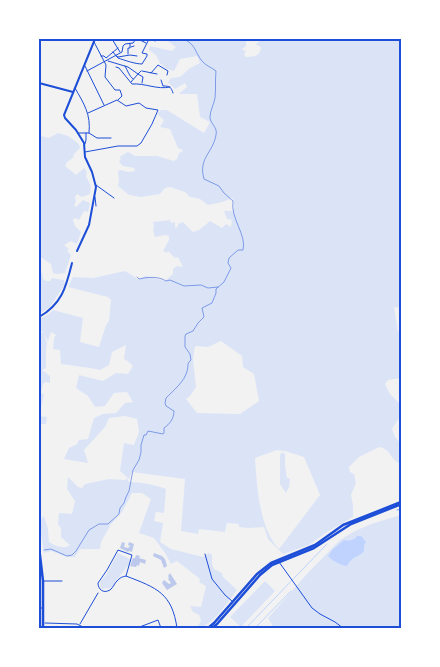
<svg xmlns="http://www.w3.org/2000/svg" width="440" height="667" font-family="'Noto Serif',serif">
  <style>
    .green { fill: #dbe4f7; fill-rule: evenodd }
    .water { fill: #bfd3fe }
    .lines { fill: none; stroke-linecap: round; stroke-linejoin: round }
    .stream { stroke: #bfd3fe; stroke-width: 1 }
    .building { fill: #bdc9ec }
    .path { stroke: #1d4ed8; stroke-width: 0.5 }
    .minor { stroke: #1d4ed8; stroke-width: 1 }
    .tertiary { stroke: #1d4ed8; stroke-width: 2 }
    .secondary { stroke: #1d4ed8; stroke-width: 2.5 }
    .primary { stroke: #1d4ed8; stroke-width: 2.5 }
    .neatline { fill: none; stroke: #1d4ed8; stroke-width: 2 }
  </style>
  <rect width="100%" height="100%" fill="#f2f2f2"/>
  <g class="green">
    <path d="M165,39H246V46L242,49L243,50L246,51L244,55L246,57C254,56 260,57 261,47L257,45L256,44L262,39H401V308L394,307L398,332L401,330V378L388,380L385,384L390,394L401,405V415L392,429L395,437L401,444L399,463C389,458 392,450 379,447L359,457L349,467L350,472L354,474L356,483L351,495L353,505V517L327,532L309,545L283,554L268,539L264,527L248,528L239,527V524L227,523L225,532L199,529L198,534L181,531L185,479L132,472L129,479L120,471L124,443L134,445L139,432L137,419L125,416L109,418L105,427L84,450L88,463L64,459L69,448L77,444L79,440L88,439L94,418L103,414L116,413L125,403L133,402L127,392L114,393L105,406L95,407L88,396L76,388L79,375L103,381L116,373L128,374L133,366L129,362L124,359L126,345L112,352L109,365L100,370C87,367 74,366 61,364L60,350L53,349L54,338L56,335L51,332L48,341L44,335L47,343L46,350V368L42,370L50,376V383L45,382L43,384L41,393L44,394L41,408H40L39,416L47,417L46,424H39V334L41,332L44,333L39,329V319L49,314L53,310L83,318L80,342L99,347L106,325L109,321L111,300L108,297L68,287L73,277L93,278L125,271L138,279L146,276L165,281L173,274V269L177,266L183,267L178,257L175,258L168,251L167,253L163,251L169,240V236L165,235L155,237L153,230L154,227L153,222L170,220L171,223L175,222V227L176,228L178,226V224L183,222L193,232L199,230L210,221L222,228L226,224L231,227L232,220L227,219L224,211H233L234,203L232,198C225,202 217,203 208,205L200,199L190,197L185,192L170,187L165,188L160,194L141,197L129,195L118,186L119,180L118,171L121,170L128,172L135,171L134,168L123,166L119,162L121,158L119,157L128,152L135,156H157L174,161L177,159L179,153L182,152L183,150L178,148L170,129L160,127L164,120L157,114L161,110H167L204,133L210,122L200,117L197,94H179L187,87L185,83L175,89L168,82L171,78L180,77L190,68L200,63L197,56L180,59L174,71L166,69L160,63L156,55L149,50L150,46L172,51L176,47ZM221,341L242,356L243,367L254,374L259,401L240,414L197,413L186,399L190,396L196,387L193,359L195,346L208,347ZM277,450L285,451L304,457L320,495L279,549C259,528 257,486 255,458Z"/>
    <path d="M58,133L68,136L79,144L80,148L73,155L74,157L67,162L65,166C69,170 73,171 76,175L84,168L87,172L86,176L91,186L90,194L82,197L77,194L75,197L76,201L74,206L76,207L83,200L90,203L88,212L84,211L79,220L75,218L73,220L75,226L81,232L77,244L71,241L64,245L69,249L67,251L71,255L65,273L58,274L53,273L51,264L39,256V139L41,136L49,138Z"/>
    <path d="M39,271L42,273L43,279L46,281H50L52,278L64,280L65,284L50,307L39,314Z"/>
    <path d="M282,452L285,454V465L287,478L290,479L289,487L286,493L280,484V455Z"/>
    <path d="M68,477L78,487L82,488L85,484L109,479L125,480L127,478L129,482C142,482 155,485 166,489L164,513L156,512L154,521L163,523L160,542L171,549L203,557L209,553L212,555V564L214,569L222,573L223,577L237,590C228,602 213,625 199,628L198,626L201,621L199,615L193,612L190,606L201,607L206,586L199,582L200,579L177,561L171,564L165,553L154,538L139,533L151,499L142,493H132L122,512L111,524L101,542L100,549H80L75,557H67L51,551L44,553L39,521L44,516L48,529L49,542C56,546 63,550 70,545L61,537V528L58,524L59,513L72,514L75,501L67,489Z"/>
    <path d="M401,515V628H274L268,618L306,575L340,540L355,531L371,524Z"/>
    <path d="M118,553L132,560L111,588L101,589L100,582L106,575Z"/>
    <path d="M265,581L275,591L241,627L230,617Z"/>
  </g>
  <path class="water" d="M357,536H361L366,542L364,545V551C358,558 353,555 347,566C342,566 331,560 328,556L332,550L344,540C349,541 354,541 357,536Z"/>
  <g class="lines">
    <g class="stream">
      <path d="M246,628L327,544"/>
      <path d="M255,628L291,591"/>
    </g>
  </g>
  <g class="building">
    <path d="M122,542L125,543L124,547L128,548L130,546L128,545L129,542L134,544L132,552L129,551L128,552L120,548Z"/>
    <path d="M154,553L162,556L165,559L167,566L164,568L161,560L153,556Z"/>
    <path d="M136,555L140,556L139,558L146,560L145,564L140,562L139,566L137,565L136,567L130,566L133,558H135Z"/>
    <path d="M170,573L177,584L167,590L162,583L164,580L169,584L171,583L168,579L169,578L168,576Z"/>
  </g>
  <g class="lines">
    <g class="path">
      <path d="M137,277L139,279C148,277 158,276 166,281L170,280L184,286L201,285L208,288L218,287"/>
      <path d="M397,510L401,509"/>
      <path d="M44,550L51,549L67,556L72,555L76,551L89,530L99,524H108L119,514L120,508L124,503L126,497L129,491L133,470L139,460L141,452V445L144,435H146L148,431L163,434L164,433V428C170,424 174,418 174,411L166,406L165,403L166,398C173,391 185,381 187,371C189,366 186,364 191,360L190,354L185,347V336L186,334L193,331L198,323L204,317L202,308L212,303L216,293V289L224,282L231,268L228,263L229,258L238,250H243C247,235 230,218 233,201L224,193L219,186L204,179C198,158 213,153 216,135C218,127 210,124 210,117C210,111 214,104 215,98C216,89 215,80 216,71C211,67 206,66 202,61C194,51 197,46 184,39"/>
    </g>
    <g class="minor">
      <path d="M112,39L120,52"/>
      <path d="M138,39L146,43"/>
      <path d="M151,39L155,41"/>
      <path d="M94,42L106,65L105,77L115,90H120L122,96L118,100"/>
      <path d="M131,47L134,46"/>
      <path d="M113,52L118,58C124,60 135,64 142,64L147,56V54L142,53L149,39"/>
      <path d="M128,54V48H130V44"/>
      <path d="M101,56H104L106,58L118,48"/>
      <path d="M116,56L118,57L130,55L137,56"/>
      <path d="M108,61L128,67L138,74L141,71"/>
      <path d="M85,66L104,105"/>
      <path d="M125,66C128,71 129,76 133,79"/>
      <path d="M116,67L119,68L132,84C145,83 157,90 170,87"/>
      <path d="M87,71L122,52L123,46L125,44L133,43L136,39"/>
      <path d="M142,71L157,74"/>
      <path d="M151,73L158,65L168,71L167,75"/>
      <path d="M161,80L163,86C170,86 171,87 173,93"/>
      <path d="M131,82L138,74L143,77L142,83"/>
      <path d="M75,88C84,104 91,114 89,133"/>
      <path d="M78,133H89L97,138H111"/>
      <path d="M85,144L86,140V133"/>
      <path d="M85,152L118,146H137L141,143L152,124L158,110L146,108L139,103L126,106L117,100L88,113"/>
      <path d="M96,185L114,198"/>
      <path d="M95,197L96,206"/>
      <path d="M205,554L212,579L225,595L232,601"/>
      <path d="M279,562L312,608L320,614L335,622L343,628"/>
      <path d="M126,576L132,555L118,550L107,570L98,583C98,589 103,594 110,590C113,588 115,582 118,580C121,577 122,577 126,576C157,588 172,593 177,628"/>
      <path d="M44,581H62"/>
      <path d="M39,608H43"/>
      <path d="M45,623L77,624L85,628"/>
      <path d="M80,624L98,593"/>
      <path d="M137,628L158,620L161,628"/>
    </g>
    <g class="tertiary">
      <path d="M39,83L73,92"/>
      <path d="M77,251L89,225L96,187L92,172L85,157L84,143L76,130L65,118L64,115L95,39"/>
      <path d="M39,317C62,304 66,287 72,263"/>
    </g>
    <path class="secondary" d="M39,547L43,581V628"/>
    <g class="primary">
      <path d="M208,628L214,623L257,574L271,563L315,545L343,525L401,502"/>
      <path d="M212,628L217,624L260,575L272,565L314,548L351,524L399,505"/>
    </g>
  </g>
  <rect width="440" height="667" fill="none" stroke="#ffffff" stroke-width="80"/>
  <rect x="40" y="40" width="360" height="587" class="neatline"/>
</svg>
